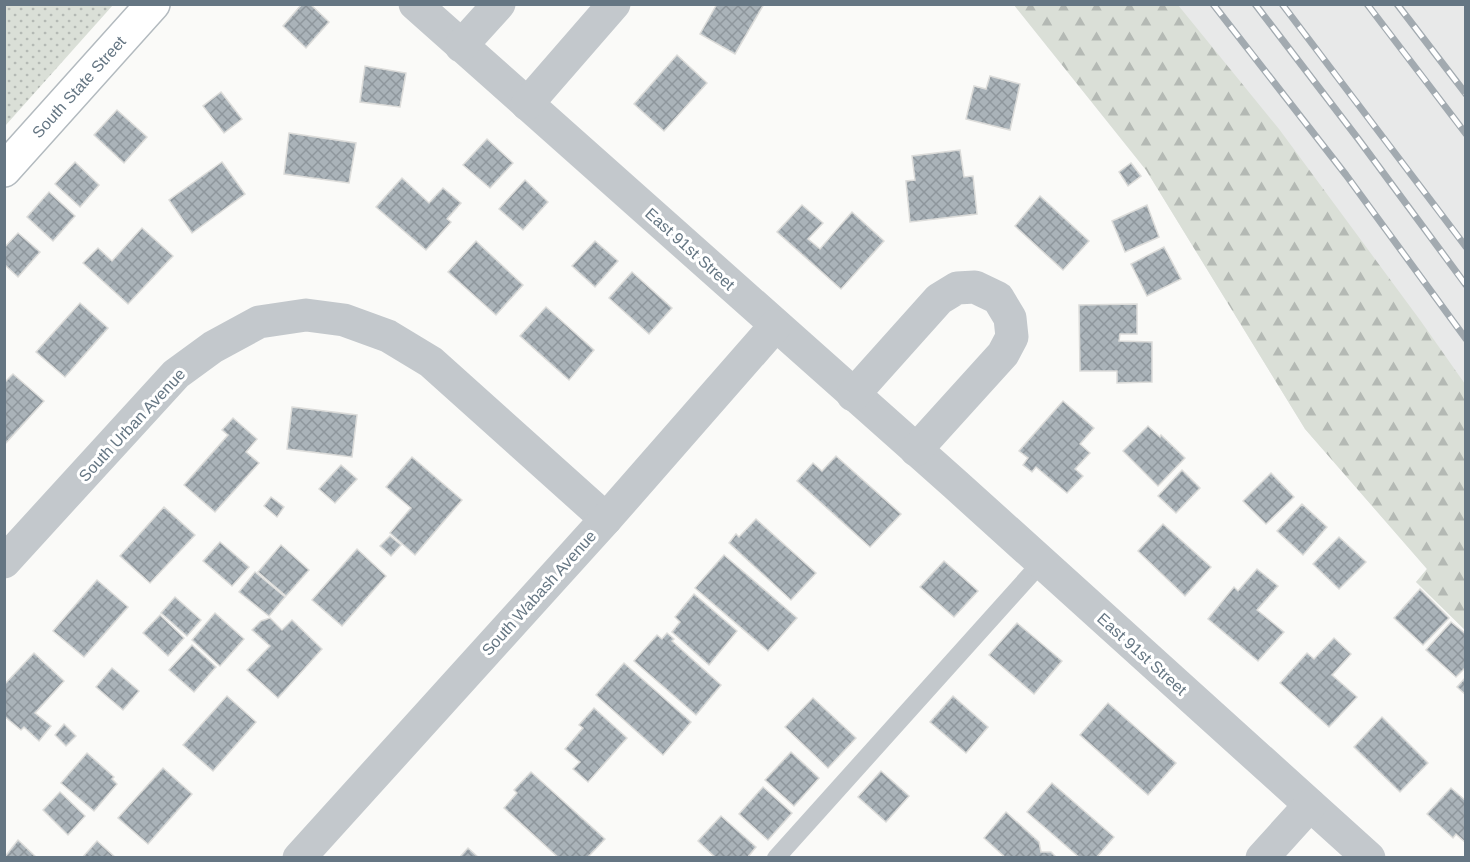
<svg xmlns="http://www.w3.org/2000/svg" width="1470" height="862" font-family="Helvetica,sans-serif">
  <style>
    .built { fill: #e8e9e9 }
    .green { fill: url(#green-dots) }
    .forest { fill: url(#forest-firs) }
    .building { fill: url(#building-cross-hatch); stroke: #dcdcda; stroke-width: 1.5 }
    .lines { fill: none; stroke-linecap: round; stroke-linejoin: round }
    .secondary-casing { stroke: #b3babf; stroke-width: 36 }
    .lane { stroke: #c3c8cc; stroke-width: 18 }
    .street { stroke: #c3c8cc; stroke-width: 33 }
    .secondary { stroke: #fff; stroke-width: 33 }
    .rail-casing { stroke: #a2aab0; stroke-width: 7 }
    .rail { stroke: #fff; stroke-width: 4.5; stroke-dasharray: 14; stroke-linecap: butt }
    .labels { text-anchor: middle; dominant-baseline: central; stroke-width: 6; stroke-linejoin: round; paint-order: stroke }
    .street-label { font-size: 16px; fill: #657683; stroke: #fff }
  </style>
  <defs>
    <pattern id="green-dots" width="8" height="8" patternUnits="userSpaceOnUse" patternTransform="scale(1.5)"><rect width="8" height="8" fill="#dadfd7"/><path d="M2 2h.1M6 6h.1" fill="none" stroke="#b4b9b4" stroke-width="1.8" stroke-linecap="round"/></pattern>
    <pattern id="forest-firs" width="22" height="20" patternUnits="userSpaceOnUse" patternTransform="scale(1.5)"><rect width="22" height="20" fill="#dadfd7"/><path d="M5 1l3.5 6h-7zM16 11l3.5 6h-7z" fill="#b4b9b4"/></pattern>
    <pattern id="building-cross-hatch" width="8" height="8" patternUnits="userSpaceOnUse" patternTransform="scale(1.5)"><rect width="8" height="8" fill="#aab3b9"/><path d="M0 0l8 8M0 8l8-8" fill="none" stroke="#8e969c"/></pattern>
  </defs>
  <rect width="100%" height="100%" fill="#fafaf8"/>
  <path class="built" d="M1014,5H1465V630L1416,582L1427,569L1305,429L1146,170Z"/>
  <path class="green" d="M5,4L113,5L5,126L4,5Z"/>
  <path class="forest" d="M1014,5H1178L1279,129L1420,320L1465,384V630L1416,582L1427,569L1305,429L1146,170Z"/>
  <g class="building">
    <path d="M302,4H310L329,22L306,48L283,26Z"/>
    <path d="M717,4H764L735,54L700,34Z"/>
    <path d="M677,55L707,83L664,131L634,104Z"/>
    <path d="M365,66L406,73L400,107L360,102Z"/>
    <path d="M990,76L1020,84L1010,130L966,119L974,86L986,89Z"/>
    <path d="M221,92L242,119L224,133L203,106Z"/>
    <path d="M117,110L147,137L124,163L94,135Z"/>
    <path d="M289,133L356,143L349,183L284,174Z"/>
    <path d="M487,139L513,163L490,188L463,165Z"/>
    <path d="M960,150L964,177L973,176L977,214L910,222L906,181L915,180L912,156Z"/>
    <path d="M75,162L99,185L80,207L55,184Z"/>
    <path d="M222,162L245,194L192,233L169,200Z"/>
    <path d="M1131,163L1141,176L1128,186L1119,172Z"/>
    <path d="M402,178L429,203L443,188L461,203L447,219L451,222L426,250L376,207Z"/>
    <path d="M525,180L548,202L523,230L499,209Z"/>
    <path d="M49,192L75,216L53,241L27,217Z"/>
    <path d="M1040,196L1089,241L1063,270L1015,226Z"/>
    <path d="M802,205L823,223L808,239L820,249L852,212L884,241L841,289L777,232Z"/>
    <path d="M1147,205L1159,237L1125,252L1112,221Z"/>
    <path d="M142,228L173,256L128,304L83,263L98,248L112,261Z"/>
    <path d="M18,233L40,252L18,277L4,264V248Z"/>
    <path d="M476,241L523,285L496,315L448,272Z"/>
    <path d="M595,241L618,261L595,287L572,266Z"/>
    <path d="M1164,247L1181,279L1147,296L1131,264Z"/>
    <path d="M632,272L672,308L649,334L609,298Z"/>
    <path d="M80,303L108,328L65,377L36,352Z"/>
    <path d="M1137,304V334H1120L1119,341L1152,342V382L1117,383V371H1080L1079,305Z"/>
    <path d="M546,307L594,350L569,380L520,336Z"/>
    <path d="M13,374L44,401L4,445V383Z"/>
    <path d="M1063,401L1094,428L1080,444L1090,453L1075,469L1083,476L1067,493L1036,467L1032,472L1023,465L1028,458L1019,451Z"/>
    <path d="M292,407L357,415L352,457L287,449Z"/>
    <path d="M233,418L257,439L246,452L259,463L215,512L184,485L228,435L222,430Z"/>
    <path d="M1148,426L1160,437L1161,435L1185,458L1158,486L1123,451Z"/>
    <path d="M836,456L901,514L870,547L797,481L813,463L822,471Z"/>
    <path d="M412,457L462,500L415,555L390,533L411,508L386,487Z"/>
    <path d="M341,465L357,479L335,503L319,489Z"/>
    <path d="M1182,470L1200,488L1176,513L1158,496Z"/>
    <path d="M1271,473L1294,497L1266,524L1243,501Z"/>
    <path d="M271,497L284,507L277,517L264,506Z"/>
    <path d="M1302,504L1327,527L1303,555L1277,531Z"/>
    <path d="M164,507L195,535L150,583L120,556Z"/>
    <path d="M756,519L816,573L791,600L729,543L736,534L739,537Z"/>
    <path d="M1163,524L1211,567L1185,596L1138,551Z"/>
    <path d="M390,536L401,545L391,556L380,546Z"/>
    <path d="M1339,537L1366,562L1339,589L1313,564Z"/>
    <path d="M220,542L249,567L232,586L203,561Z"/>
    <path d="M281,545L309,570L286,596L258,572Z"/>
    <path d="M357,549L386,576L342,626L312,600Z"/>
    <path d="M724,555L797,618L768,651L695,588Z"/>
    <path d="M944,561L978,591L954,617L920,587Z"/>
    <path d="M1257,569L1278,586L1257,610L1284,632L1258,661L1208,619L1234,587L1238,591Z"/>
    <path d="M255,572L285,597L269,616L239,592Z"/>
    <path d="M97,580L128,607L84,657L53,631Z"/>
    <path d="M1420,589L1449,618L1423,645L1394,618Z"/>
    <path d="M694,594L737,631L709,665L672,632L680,622L675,617Z"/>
    <path d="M175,597L201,620L187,636L161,613Z"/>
    <path d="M215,613L244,639L220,666L192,640Z"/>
    <path d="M160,615L184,638L168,656L143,633Z"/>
    <path d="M270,618L282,630L292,620L322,649L278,698L247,670L270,646L252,630L261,621Z"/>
    <path d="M1451,622L1466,634V667L1456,677L1426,650Z"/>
    <path d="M1017,623L1062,661L1034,694L989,655Z"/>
    <path d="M667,633L674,639L672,641L721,685L696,715L634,661L657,635L662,639Z"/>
    <path d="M1334,638L1351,654L1332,675L1357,697L1329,727L1280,683L1307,653L1314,659Z"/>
    <path d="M192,645L216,667L194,692L169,670Z"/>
    <path d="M34,653L64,681L35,713L51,726L39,741L24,727L21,730L4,716V685Z"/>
    <path d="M624,663L691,722L663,755L596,695Z"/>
    <path d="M112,668L139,691L123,710L96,687Z"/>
    <path d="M1466,677V695L1457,687Z"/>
    <path d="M227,696L256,722L213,771L183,745Z"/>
    <path d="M953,696L988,727L966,753L930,722Z"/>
    <path d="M813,698L856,738L828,768L785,727Z"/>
    <path d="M1108,703L1176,763L1148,795L1080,735Z"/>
    <path d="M594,708L627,738L588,782L573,769L580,762L565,749L583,728L579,725Z"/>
    <path d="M1382,717L1428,763L1400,792L1354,747Z"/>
    <path d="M64,724L76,736L66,746L55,735Z"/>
    <path d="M791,752L819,778L794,806L765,780Z"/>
    <path d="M87,753L114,777L112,779L117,784L94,811L61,783Z"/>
    <path d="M163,768L192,794L148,844L118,818Z"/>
    <path d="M881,771L909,796L886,822L858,797Z"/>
    <path d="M531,772L605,839L587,858H559L504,808L517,793L514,790Z"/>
    <path d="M1052,783L1114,837L1096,858H1080L1027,812Z"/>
    <path d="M763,787L792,813L768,840L739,814Z"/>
    <path d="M1451,788L1466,801V843L1456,834L1453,838L1427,814Z"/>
    <path d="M60,792L85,816L68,835L43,810Z"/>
    <path d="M1006,812L1039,842L1041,852H1051L1057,858H1006L984,838Z"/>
    <path d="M721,816L756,847L747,858H716L698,841Z"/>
    <path d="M18,840L37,858H4Z"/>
    <path d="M97,841L116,858H82Z"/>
    <path d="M468,848L479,858H459Z"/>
  </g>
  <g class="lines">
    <defs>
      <path id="secondary" d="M4,170L153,4"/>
    </defs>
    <use href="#secondary" class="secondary-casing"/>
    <path class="lane" d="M776,858L1041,563"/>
    <g class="street">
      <path d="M415,4L955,484L1369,858"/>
      <path d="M461,46L499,4"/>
      <path d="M527,104L614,4"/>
      <path d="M853,395L939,299L957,288L975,287L998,298L1010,318L1012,337L1003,354L916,450"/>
      <path d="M4,562L176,374L213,347L259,322L306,315L344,320L388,336L431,362L606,519"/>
      <path d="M299,858L606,519L775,326"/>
      <path d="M1262,858L1310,805"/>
    </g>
    <use href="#secondary" class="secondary"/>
    <defs>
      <g id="rail">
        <path d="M1213,4L1346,175L1466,339"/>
        <path d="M1255,4L1359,140L1466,285"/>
        <path d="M1282,4L1466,247"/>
        <path d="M1367,4L1466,134"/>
        <path d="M1397,4L1466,94"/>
      </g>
    </defs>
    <use href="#rail" class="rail-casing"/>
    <use href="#rail" class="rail"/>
  </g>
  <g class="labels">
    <g class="street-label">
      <text transform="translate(79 87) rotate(-48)">South State Street</text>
      <text transform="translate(690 249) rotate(42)">East 91st Street</text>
      <text transform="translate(132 425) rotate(-47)">South Urban Avenue</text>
      <text transform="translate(539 593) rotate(-48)">South Wabash Avenue</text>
      <text transform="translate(1142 654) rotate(42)">East 91st Street</text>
    </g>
  </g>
  <rect width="1470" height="862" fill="none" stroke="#657683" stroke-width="12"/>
</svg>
